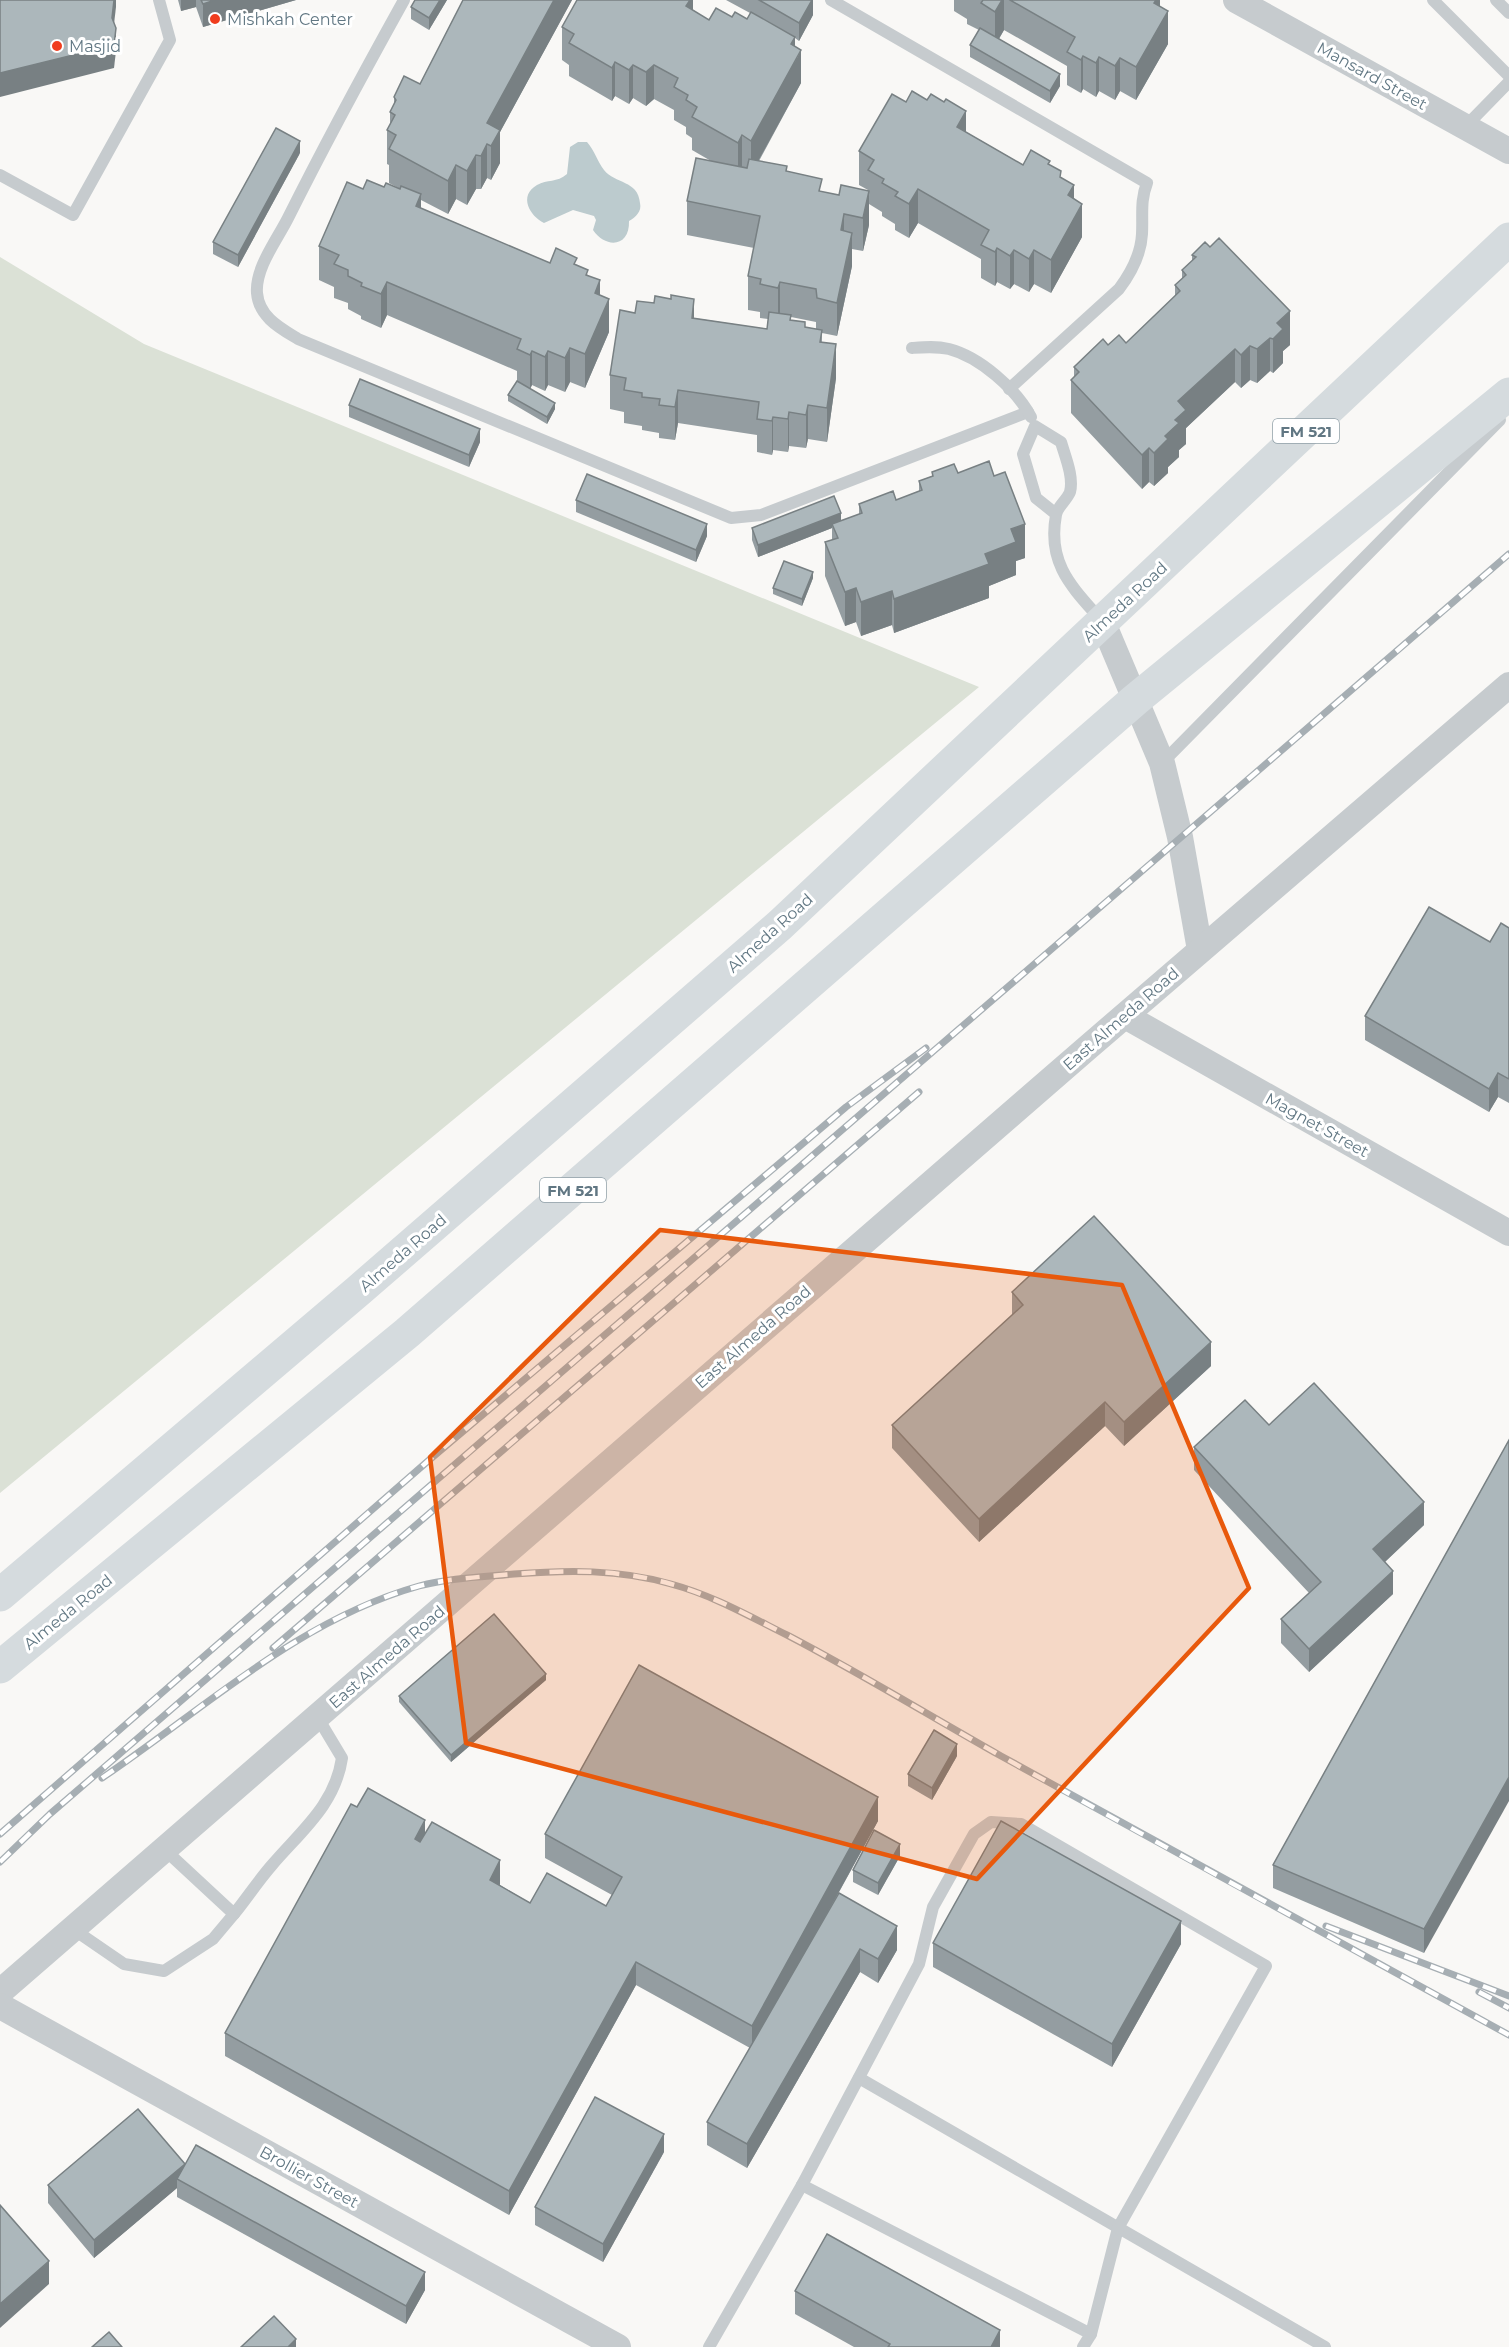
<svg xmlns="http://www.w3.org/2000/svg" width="1509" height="2347" font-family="Montserrat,sans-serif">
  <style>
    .green { fill: #dbe1d6 }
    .water { fill: #bccbce }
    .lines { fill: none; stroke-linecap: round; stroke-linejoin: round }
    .service { stroke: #c6cbce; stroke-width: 12 }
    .minor { stroke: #c6cbce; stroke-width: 26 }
    .primary { stroke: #d5dbde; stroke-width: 33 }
    .rail-casing { stroke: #a6aeb3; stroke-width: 7 }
    .rail { stroke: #fff; stroke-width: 4.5; stroke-dasharray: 14; stroke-linecap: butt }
    .wall { fill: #949da1; fill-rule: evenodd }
    .shaded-wall { fill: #788083 }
    .building { fill: #acb7bb; stroke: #788083; stroke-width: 1.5 }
    .marked { fill: #e8590c; fill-opacity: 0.2; stroke: #e8590c; stroke-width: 4.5; stroke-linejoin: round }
    .poi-dot { fill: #f03d1e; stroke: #fff; stroke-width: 2 }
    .labels { text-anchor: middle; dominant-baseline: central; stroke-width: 6; stroke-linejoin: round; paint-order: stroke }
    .shield { fill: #fff; stroke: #90a0a8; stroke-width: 1.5 }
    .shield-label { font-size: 15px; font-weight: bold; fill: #617783 }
    .poi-label { font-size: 16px; fill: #617783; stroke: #fff; text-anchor: start }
    .street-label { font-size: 16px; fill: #617783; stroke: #fff }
  </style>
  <rect width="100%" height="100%" fill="#f9f8f6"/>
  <path class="green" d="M0,257L144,344L979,687L0,1493Z"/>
  <path class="water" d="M578,142H587C595,151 597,161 604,170C615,184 638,180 640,203C642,211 636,217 629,221C630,247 606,249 593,230L596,220L594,216L573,210L544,223C530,216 518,196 537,185C547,179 557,183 567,174L570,147Z"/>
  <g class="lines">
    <g class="service">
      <path d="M404,0C364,72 325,144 288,218C277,240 255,268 257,293C259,317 280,328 298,339L731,518L761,515L1028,412"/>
      <path d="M831,0L1147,183C1140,201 1143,215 1142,234C1141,254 1131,273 1119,289L1009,389"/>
      <path d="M1433,0L1509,76"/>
      <path d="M1496,0L1509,13"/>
      <path d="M1464,128L1509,82"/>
      <path d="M0,175L73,215L170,40L159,0"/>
      <path d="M912,348C925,347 936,346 949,349C980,357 1016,389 1031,417"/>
      <path d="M1056,514L1036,498L1023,454L1035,426L1061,442C1065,456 1074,477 1070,492C1067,500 1057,507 1056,515C1047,564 1072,587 1101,620"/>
      <path d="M1162,763L1500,420"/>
      <path d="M165,1850L234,1914C247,1898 258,1881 272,1865C301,1831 335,1805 342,1758L318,1718"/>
      <path d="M73,1929L124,1964L164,1971L213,1939L234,1914"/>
      <path d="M859,2078L1325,2347"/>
      <path d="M802,2185L1091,2334L1083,2347"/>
      <path d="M709,2347L802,2185L919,1964L933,1907L974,1834L991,1822L1021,1824L1266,1966L1118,2228L1091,2334"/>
    </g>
    <g class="minor">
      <path d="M1236,0L1509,151"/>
      <path d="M1103,623L1162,763L1180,837L1200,950"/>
      <path d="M1125,1016L1509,1233"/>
      <path d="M0,1992L1086,1049L1509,685"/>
      <path d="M0,2006L618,2347"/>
    </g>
    <g class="primary">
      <path d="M0,1595L358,1291L780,925L1509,239"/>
      <path d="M0,1667L407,1333L1135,700L1509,394"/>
    </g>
    <defs>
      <g id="rail">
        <path d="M273,1648L919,1092"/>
        <path d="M102,1778C203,1710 298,1620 419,1586C450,1578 482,1577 514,1574C567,1570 619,1569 671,1584C712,1595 749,1616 787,1635C860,1673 930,1716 1001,1756C1170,1850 1340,1942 1509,2035"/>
        <path d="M0,1834L428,1461L846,1107L926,1048"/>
        <path d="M0,1862L50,1814L1509,554"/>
        <path d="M1326,1926L1509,1996"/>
        <path d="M1479,1992L1509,2008"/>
      </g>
    </defs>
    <use href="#rail" class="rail-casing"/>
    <use href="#rail" class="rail"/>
  </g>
  <g class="wall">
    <path d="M178,0H296L203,27L196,7L181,11Z"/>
    <path d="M415,0H447L429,30L411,19V7Z"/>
    <path d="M463,0H572L500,132V163L491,180L487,178L481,189H476L467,205L456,199L448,214L421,200V208L550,263L577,265L588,275L600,295L609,332L585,388L570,382L565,392L548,385L545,391L532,385L530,389L555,409L547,424L508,401V395L517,381V371L387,315L381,328L361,319V316L348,309V303L334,298V287L319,280V246L363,189L384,187L400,189L389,183V165L387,164V130L390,125V112L394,105V97L420,84Z"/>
    <path d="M693,0V10L709,20L732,17L747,19L750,13L726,0H813V15L799,41L795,38V46L801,83L759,161L787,171L822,192L839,195L868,191V190L859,185V151L906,102L966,132L1023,165L1050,166L1061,178L1074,199L1082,237L1051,293L1034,284L1029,292L1014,284L1010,289L997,282L995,286L981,278V259L918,223L909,238L895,230V224L882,216V212L869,204V225L863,251L852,249V266L837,336L822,333V342L836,378L827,442L808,439L806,448L789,446L788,452L773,450L772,455L757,452V435L678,423L675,440L659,438V433L642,430V426L624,423V412L610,409V375L635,313L694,318L767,329L768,319L760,318V312L748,310V276L754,248L687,235V201L711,161L692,150V138L686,134V127L674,120V110L654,99L646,106L633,98L629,104L615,96L612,101L569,76V65L562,60V27ZM791,317L816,322V329L805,327L791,320Z"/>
    <path d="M954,0H1160V6L1168,44L1136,100L1120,91L1115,100L1099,91L1096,97L1083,89L1081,93L1067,85V66L1004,30L999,39L1060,86L1050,103L970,57V45L979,30L967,24V19L954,11Z"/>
    <path d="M300,153L238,267L213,254V242Z"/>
    <path d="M1205,242L1290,345L1283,351V363L1273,373L1270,371L1257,383L1250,380L1241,388L1235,382L1186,428V444L1179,450V457L1168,467V473L1154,486L1149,482L1142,489L1071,413V380L1074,377V367L1108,345L1126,343L1175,297V285L1182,279V270L1192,261V255Z"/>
    <path d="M349,405L480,442L469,467L349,417Z"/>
    <path d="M932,472L958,473L1025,558L1016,561V575L989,586V598L894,633L892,625L861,636L856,622L845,626L825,576V542L832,540V528L758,557L752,540V528L841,521L859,514V504L896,500L919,491V481L932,476Z"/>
    <path d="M576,500L707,536L696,562L576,512Z"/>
    <path d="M813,578L802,606L773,594V588Z"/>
    <path d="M1509,928V1103L1498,1097L1489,1112L1365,1040V1016L1490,942Z"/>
    <path d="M1012,1292L1211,1366L1124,1446L1105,1426L979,1542L892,1448V1425L1012,1315Z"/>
    <path d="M1269,1425L1424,1525L1385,1562L1393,1594L1309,1672L1281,1643V1619L1309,1593L1194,1470V1447Z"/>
    <path d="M1509,1440L1424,1953L1273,1888V1865Z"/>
    <path d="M546,1680L451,1762L399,1702V1696Z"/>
    <path d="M957,1756L932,1800L908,1786V1774Z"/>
    <path d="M357,1807L425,1834L500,1884V1885L530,1903L606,1906L612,1895L545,1858V1834L878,1821L815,1936L897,1950L878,1983L860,1972L747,2168L707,2145V2122L750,2048L636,1985L509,2215L225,2056V2033Z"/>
    <path d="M900,1856L878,1895L853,1882V1870Z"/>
    <path d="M933,1943L1181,1944L1112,2067L933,1967Z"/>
    <path d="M664,2152L603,2262L535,2225V2207Z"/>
    <path d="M185,2166L425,2290L406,2324L177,2197V2188L94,2258L48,2203V2185Z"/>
    <path d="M795,2291L1000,2347H854L795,2314Z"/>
  </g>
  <g class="shaded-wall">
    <path d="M114,0H116V7L112,41V18Z"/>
    <path d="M181,0H196V7L181,11Z"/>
    <path d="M215,0H296L203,27V4Z"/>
    <path d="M440,0H447L429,30V18Z"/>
    <path d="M554,0H572L500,132V163L491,180V146L487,144V178L481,189V156L487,123Z"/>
    <path d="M690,0H693V28L686,6Z"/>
    <path d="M812,0H813V15L799,41V23Z"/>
    <path d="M1002,0H1004V30L995,45V12Z"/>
    <path d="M1156,0H1160V25L1168,11V44L1136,100V67L1154,3Z"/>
    <path d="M116,28V51L114,68L0,97V73Z"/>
    <path d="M795,37V62L801,50V83L751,174V141L791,44Z"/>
    <path d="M1083,56V89L1081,93V60Z"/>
    <path d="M1099,57V91L1096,97V63Z"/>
    <path d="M1120,58V91L1115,100V66Z"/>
    <path d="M615,62V96L612,101V68Z"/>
    <path d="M633,65V98L629,104V70Z"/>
    <path d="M654,65V99L646,106V72Z"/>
    <path d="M1060,74V86L1050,103V91Z"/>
    <path d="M966,111V144L957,127Z"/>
    <path d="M742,135V169L738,176V143Z"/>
    <path d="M300,141V153L238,267V255Z"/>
    <path d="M476,155V189L467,205V171Z"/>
    <path d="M456,165V199L448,214V181Z"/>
    <path d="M1074,185V219L1082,204V237L1051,293V260L1068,195Z"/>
    <path d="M918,189V223L909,238V204Z"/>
    <path d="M869,191V225L863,251V218Z"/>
    <path d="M421,194V228L416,206Z"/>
    <path d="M844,214V247L841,230Z"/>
    <path d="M852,233V266L837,336V303Z"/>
    <path d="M997,248V282L995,286V252Z"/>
    <path d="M1014,250V284L1010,289V256Z"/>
    <path d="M1034,250V284L1029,292V259Z"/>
    <path d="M600,280V314L595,293Z"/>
    <path d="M387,282V315L381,328V294Z"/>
    <path d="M780,282V315L778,321V288Z"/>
    <path d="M609,299V332L585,388V354Z"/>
    <path d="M694,299V332L692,318Z"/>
    <path d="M1290,311V345L1283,351V363L1273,373V339L1277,323Z"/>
    <path d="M1270,338V371L1257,383V349Z"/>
    <path d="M836,344V378L827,442V408Z"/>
    <path d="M1250,346V380L1241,388V355Z"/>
    <path d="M570,348V382L565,392V358Z"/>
    <path d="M1235,349V382L1186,428V444L1179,450V457L1168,467V473L1154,486V453L1175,420L1178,401Z"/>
    <path d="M532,351V385L530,389V355Z"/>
    <path d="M548,351V385L545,391V357Z"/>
    <path d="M678,390V423L675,440V407Z"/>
    <path d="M555,403V409L547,424V417Z"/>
    <path d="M808,405V439L806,448V415Z"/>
    <path d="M789,412V446L788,452V419Z"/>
    <path d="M773,417V450L772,455V421Z"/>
    <path d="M480,429V442L469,467V455Z"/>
    <path d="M1149,448V482L1142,489V455Z"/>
    <path d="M841,513V525L832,524V528L758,557V545Z"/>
    <path d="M707,524V536L696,562V550Z"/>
    <path d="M1025,524V558L1016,561V575L989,586V598L894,633V599L985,554L1011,529Z"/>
    <path d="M813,572V578L802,606V599Z"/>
    <path d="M856,588V622L845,626V592Z"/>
    <path d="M892,591V625L861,636V602Z"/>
    <path d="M1498,1073V1097L1489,1112V1089Z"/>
    <path d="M1211,1342V1366L1124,1446V1422Z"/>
    <path d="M1105,1402V1426L979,1542V1519Z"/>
    <path d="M1424,1502V1525L1373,1573V1549Z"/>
    <path d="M1393,1571V1594L1309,1672V1649Z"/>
    <path d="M546,1674V1680L451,1762V1755Z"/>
    <path d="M957,1744V1756L932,1800V1788Z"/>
    <path d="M1509,1777V1801L1424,1953V1929Z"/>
    <path d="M878,1797V1821L752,2049V2026Z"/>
    <path d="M425,1820V1844L415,1863V1839Z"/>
    <path d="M900,1844V1856L878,1895V1883Z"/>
    <path d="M500,1860V1884L490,1903V1880Z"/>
    <path d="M1181,1921V1944L1112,2067V2044Z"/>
    <path d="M897,1926V1950L878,1983V1959Z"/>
    <path d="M860,1949V1972L747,2168V2144Z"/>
    <path d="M636,1962V1985L509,2215V2191Z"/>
    <path d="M664,2134V2152L603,2262V2244Z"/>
    <path d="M185,2164V2182L177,2179V2188L94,2258V2240Z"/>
    <path d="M49,2261V2284L0,2328V2304Z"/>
    <path d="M425,2272V2290L406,2324V2306Z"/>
    <path d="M1000,2330V2347H991Z"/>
    <path d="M296,2339V2347H288Z"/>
  </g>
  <g class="building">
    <path d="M0,0H114L112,18L116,28L114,45L0,73Z"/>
    <path d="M201,0H215L203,4Z"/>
    <path d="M415,0H440L429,18L411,7Z"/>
    <path d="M463,0H554L487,123L500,130L491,146L487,144L481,156L476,155L467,171L456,165L448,181L389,149L396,135L387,130L395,115L390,112L396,100L394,97L404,76L420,84Z"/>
    <path d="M577,0H690L686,6L709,20L716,8L732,17L735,12L747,19L751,12L795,37L791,44L801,50L751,141L742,135L738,143L692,117L697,107L686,100L688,95L674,87L678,78L654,65L646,72L633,65L629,70L615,62L612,68L569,43L574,34L562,27Z"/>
    <path d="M759,0H812L799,23Z"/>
    <path d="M983,0H1002L995,12L981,3Z"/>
    <path d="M1010,0H1156L1154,3L1168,11L1136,67L1120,58L1115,66L1099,57L1096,63L1083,56L1081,60L1067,52L1075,37Z"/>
    <path d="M980,28L1060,74L1050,91L970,45Z"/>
    <path d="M912,91L927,100L931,94L944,102L946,99L966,111L957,127L1023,165L1031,150L1050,161L1048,164L1061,171L1060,177L1074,185L1068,195L1082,204L1051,260L1034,250L1029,259L1014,250L1010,256L997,248L995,252L981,245L989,230L918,189L909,204L895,196L898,192L882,183L884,179L868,170L874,160L859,151L892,94L906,102Z"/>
    <path d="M276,128L300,141L238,255L213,242Z"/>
    <path d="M696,158L747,168L749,159L787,166L786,171L822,179L819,191L839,195L841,185L869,191L863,218L844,214L841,230L852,233L837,303L817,298L816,289L780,282L778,288L760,284L761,279L748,276L760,216L687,201Z"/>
    <path d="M367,180L384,187L386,183L400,189L401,186L421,194L416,206L550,263L556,248L577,258L574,264L588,270L586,275L600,280L595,293L609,299L585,354L570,348L565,358L548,351L545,357L532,351L530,355L517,349L521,339L387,282L381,294L361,286L362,283L348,276V270L334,264L339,255L319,246L347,182L363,189Z"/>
    <path d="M1219,238L1290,311L1277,323L1283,329L1273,339L1270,338L1257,349L1250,346L1241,355L1235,349L1178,401L1186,410L1175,420L1179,423L1165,436L1168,439L1154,453L1149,448L1142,455L1071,380L1079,372L1074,367L1103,339L1108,345L1119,335L1126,343L1180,291L1175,285L1186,275L1182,270L1196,257L1192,255L1205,242L1210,247Z"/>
    <path d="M671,295L694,299L692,318L767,329L769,312L791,315L790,320L805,322V327L822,330L820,342L836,344L827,408L808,405L806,415L789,412L788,419L773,417L772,421L757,419L759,402L678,390L675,407L659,405L660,399L642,397V393L624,390L626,378L610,375L620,310L635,313L637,301L654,303L655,296L671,299Z"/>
    <path d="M360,379L480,429L469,455L349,405Z"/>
    <path d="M517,381L555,403L547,417L508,395Z"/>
    <path d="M989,461L994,476L1005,472L1025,524L1011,529L1016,542L985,554L989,564L894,599L892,591L861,602L856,588L845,592L825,542L838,538L832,524L862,513L859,504L893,491L896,500L922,490L919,481L933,476L932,472L954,464L958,473Z"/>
    <path d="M587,474L707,524L696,550L576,500Z"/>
    <path d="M834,496L841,513L758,545L752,528Z"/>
    <path d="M784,561L813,572L802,599L773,588Z"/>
    <path d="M1429,907L1490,942L1501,923L1509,928V1079L1498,1073L1489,1089L1365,1016Z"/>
    <path d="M1094,1216L1211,1342L1124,1422L1105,1402L979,1519L892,1425L1023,1305L1012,1292Z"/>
    <path d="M1314,1383L1424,1502L1373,1549L1393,1571L1309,1649L1281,1619L1321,1582L1194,1447L1245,1400L1269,1425Z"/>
    <path d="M1509,1440V1777L1424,1929L1273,1865Z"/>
    <path d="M494,1614L546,1674L451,1755L399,1696Z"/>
    <path d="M639,1665L878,1797L752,2026L636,1962L509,2191L225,2033L351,1804L357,1807L368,1788L425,1820L415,1839L420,1842L432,1822L500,1860L490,1880L530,1903L547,1873L606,1906L622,1877L545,1834Z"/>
    <path d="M934,1730L957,1744L932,1788L908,1774Z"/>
    <path d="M1001,1821L1181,1921L1112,2044L933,1943Z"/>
    <path d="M874,1830L900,1844L878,1883L853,1870Z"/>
    <path d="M839,1893L897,1926L878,1959L860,1949L747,2144L707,2122Z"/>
    <path d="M595,2097L664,2134L603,2244L535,2207Z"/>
    <path d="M138,2109L185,2164L94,2240L48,2185Z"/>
    <path d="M196,2145L425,2272L406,2306L177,2179Z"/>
    <path d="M0,2205L49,2261L0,2304Z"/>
    <path d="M827,2234L1000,2330L991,2347H888L890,2344L795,2291Z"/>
    <path d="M274,2316L296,2339L288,2347H241Z"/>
    <path d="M109,2332L122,2347H92Z"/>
  </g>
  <path class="marked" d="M660,1230L1122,1285L1249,1588L977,1879L466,1743L430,1457Z"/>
  <g class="poi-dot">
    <circle cx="215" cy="19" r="6"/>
    <circle cx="57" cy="46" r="6"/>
  </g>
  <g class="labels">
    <g class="shield">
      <rect x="1273" y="419" width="66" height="24" rx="4.5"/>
      <rect x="540" y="1178" width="66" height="24" rx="4.5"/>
    </g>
    <g class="shield-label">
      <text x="1306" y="431">FM 521</text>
      <text x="573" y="1190">FM 521</text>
    </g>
    <g class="poi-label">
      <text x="227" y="19">Mishkah Center</text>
      <text x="69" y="46">Masjid</text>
    </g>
    <g class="street-label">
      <text transform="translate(1372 76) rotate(29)">Mansard Street</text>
      <text transform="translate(1125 602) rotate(-43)">Almeda Road</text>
      <text transform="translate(770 933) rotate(-42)">Almeda Road</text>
      <text transform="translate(1121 1019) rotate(-41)">East Almeda Road</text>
      <text transform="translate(1317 1125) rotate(29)">Magnet Street</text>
      <text transform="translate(403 1253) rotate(-41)">Almeda Road</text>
      <text transform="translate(753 1337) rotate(-41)">East Almeda Road</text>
      <text transform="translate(68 1612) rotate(-39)">Almeda Road</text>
      <text transform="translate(387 1657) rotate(-41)">East Almeda Road</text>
      <text transform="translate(309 2177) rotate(29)">Brollier Street</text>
    </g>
  </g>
</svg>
